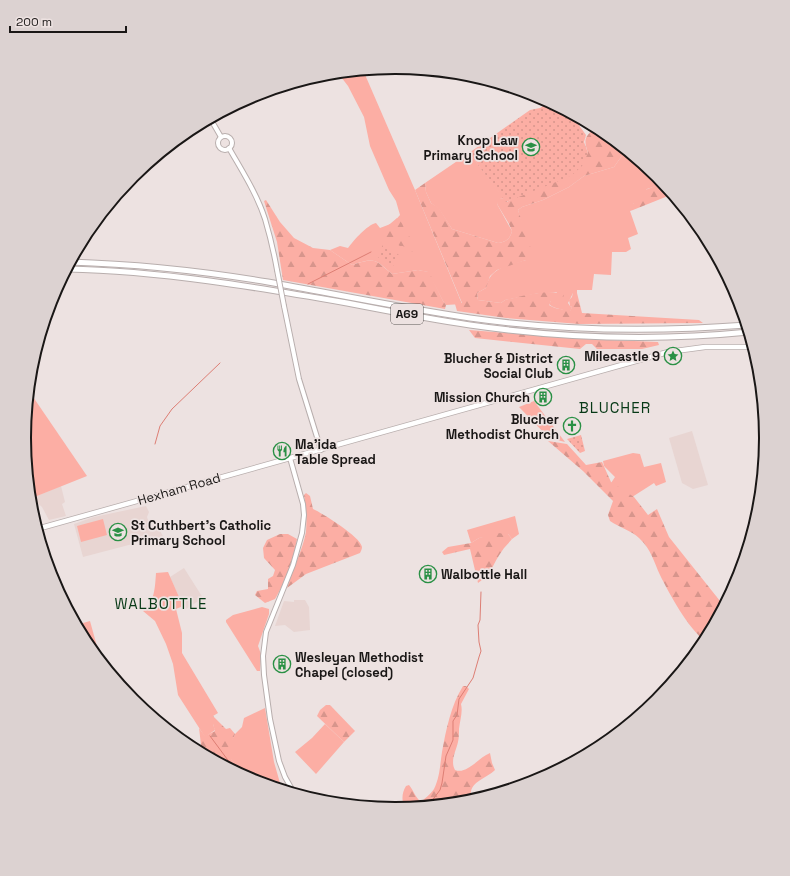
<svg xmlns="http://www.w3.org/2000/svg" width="790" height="876" font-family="'Space Grotesk',sans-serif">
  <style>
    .built { fill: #e8d5d2 }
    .green { fill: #fcaea4 }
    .forest { fill: url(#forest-firs) }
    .park { fill: url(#park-dots) }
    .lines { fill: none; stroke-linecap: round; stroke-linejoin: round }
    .stream { stroke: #dd7e74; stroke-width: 1 }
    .tertiary-casing { stroke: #b8aead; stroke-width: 6 }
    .secondary-casing { stroke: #b8aead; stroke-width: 6 }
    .trunk-casing { stroke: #b8aead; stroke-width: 7 }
    .tertiary { stroke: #fff; stroke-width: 4 }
    .secondary { stroke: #fff; stroke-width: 4.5 }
    .trunk { stroke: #fff; stroke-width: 5 }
    .tertiary-bridge-casing { stroke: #b8aead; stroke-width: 6; stroke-linecap: butt }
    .tertiary-bridge { stroke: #fff; stroke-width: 4 }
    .labels { text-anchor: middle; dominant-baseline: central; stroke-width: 3.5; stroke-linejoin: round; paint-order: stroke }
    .shield { fill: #ede2e1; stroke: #595453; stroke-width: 1 }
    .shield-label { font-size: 12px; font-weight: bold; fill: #1a1716 }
    .poi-label { font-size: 13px; font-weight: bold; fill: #1a1716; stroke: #ede2e1; text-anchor: end }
    .street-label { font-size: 13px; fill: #1a1716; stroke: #ede2e1 }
    .quarter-label { font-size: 15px; letter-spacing: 1px; fill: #073916; stroke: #ede2e1 }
    .rim { fill: none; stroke: #1a1716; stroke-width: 2 }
  </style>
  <defs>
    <pattern id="forest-firs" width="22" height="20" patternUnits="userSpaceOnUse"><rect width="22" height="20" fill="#fcaea4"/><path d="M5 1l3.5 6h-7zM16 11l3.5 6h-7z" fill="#d7958c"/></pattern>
    <pattern id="park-dots" width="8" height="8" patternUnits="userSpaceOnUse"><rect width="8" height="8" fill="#fcaea4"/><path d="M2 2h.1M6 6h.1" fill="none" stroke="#d7958c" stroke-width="1.8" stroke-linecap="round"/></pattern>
  </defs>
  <rect width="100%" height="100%" fill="#ede2e1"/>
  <g class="built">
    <path d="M692,431L708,485L693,489L682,483L669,438Z"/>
    <path d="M61,486L65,502L62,504L66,516L49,520L42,507L32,498Z"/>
    <path d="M146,506L149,512L147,517L149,523L154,527L157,526L163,536L83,557L74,524L94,517Z"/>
    <path d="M184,568L203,598L186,609L183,606L170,577Z"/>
    <path d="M294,600H305L309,607L310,630L294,632L285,625L275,626L284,601L294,602Z"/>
  </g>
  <g class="green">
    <path d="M363,70L415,190L462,304L446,305L443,301L428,272L418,270L392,274C375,259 375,257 352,265L330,250L340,246L348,248C354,240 367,225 376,223L380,228L393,223L400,215L396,201L389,190L370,146L364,117L348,86L338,73Z"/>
    <path d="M626,150L659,178L656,186L647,189L633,204V210L630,211L638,234L628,238L631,249L626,252H612L611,275L594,274L592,290H577V293H573L568,303L570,306L572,307L570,312C563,309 554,309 549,304L557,292L548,293H539L505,300L501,303L478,300L477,293L486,288C489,268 508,265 526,260L522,225L518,210L522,207L543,200L569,187L584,176L614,167Z"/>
    <path d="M469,153L504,198L500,199L497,204L512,231C510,239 506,242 498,243L452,229L439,209L431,203L426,192L425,183Z"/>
    <path d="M29,391L87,476L32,498L30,496L24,438Z"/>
    <path d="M534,401L565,442L549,438L519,407Z"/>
    <path d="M633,453L640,454L644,467L661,463L666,482L656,486L654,483L629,499L611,483L615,477L604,466L603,461Z"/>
    <path d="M515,516L519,534L512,539L508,534L479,538L471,543L467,530Z"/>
    <path d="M103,519L107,535L81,542L77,526Z"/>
    <path d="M168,572L183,606L176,609L182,633V653L218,713L213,716V724L215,730L205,737L178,695L173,664L166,644L155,621L143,611C155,602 155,587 156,573Z"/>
    <path d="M262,607L269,609V614L258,646L261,654L260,671H257L226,622V620L233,615Z"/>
    <path d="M90,621L98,650L92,651L86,644L76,625Z"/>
    <path d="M265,708L274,762L282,790L253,781L239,773L230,757L229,746L235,734L242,727L244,718Z"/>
    <path d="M325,724L344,742L316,774L295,752L312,738Z"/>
  </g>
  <g class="forest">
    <path d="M596,127L626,150L614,167L584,176L569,187L543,200L522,207L518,210L531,249L526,260L497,270L490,276L486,288L477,293L478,300L501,303L505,300C523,296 545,289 563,294L564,296L557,301H551L549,305C554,309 563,309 570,311L572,307L570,306L569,300L572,297L573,292L577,293L582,313L699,320L703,323L579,324L506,318L457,311L455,304L462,303L415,190L425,183L426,192L431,203L439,208L452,229L498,243C506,242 510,239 512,231L509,224L497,204L498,199L504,198L507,202L588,153C583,138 585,137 596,127Z"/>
    <path d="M659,178L673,194L633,210V204L638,193L655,186V182Z"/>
    <path d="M266,200L280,222L294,238L313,248L330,250L352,265C376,257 374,259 392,274L418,270L429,272L443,301L446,305L445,309L283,280L277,242L264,201Z"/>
    <path d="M397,218C404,223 403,229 408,235C412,240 417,241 419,247L414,252L410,251L403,246H400L381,235L384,229Z"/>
    <path d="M469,330L585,339L658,342L659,345L642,349H597L592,344H586L580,349L475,338Z"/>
    <path d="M548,441L567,444L586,465L602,462L611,482L634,497L648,515L657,509L669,537L724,606L705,641C688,628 670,595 660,575C654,562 651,549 639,538C632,531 619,527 610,521L608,515L613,501L583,471Z"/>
    <path d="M306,493L310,496L313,509C322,513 361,537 362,547C362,549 361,551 360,553L306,574L287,588C292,570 303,549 306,532C307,519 306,508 304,495Z"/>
    <path d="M498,533L508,534L512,539C509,543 505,546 502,551C493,563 492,574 478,583L470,549L444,555L442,552L448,547L471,543L479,538Z"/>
    <path d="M280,534H288L297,539C295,555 284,585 275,599L265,603L255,595L257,591L268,589V579L273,576L275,570L264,558L263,548L267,540Z"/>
    <path d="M463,686H466L469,689L461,704C463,712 460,720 459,729C459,733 459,738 458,742C456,751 450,761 455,770C467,775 479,757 490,753L492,763L495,770C485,780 466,782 472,800L405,808C401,801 402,792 406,786L409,785C414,791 415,797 421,802C425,798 431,794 434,789C440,777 440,764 442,752C446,730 451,705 463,686Z"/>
    <path d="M326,705H330L355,731L344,742L317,716L320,710Z"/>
    <path d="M213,716L226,729L230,728L235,734C227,753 229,756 239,773L202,753L199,728L205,736L215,731L213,724Z"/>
  </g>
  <g class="park">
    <path d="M549,102L571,114L586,135L584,142L588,153L582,166L571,176L506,202L469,153L530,110L540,108Z"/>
    <path d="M383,245L399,255L393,266L376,256Z"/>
    <path d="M581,435L585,451L580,453L567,439Z"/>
  </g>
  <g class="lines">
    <g class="stream">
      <path d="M308,284L371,252"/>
      <path d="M155,444L160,426L172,409L220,363"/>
      <path d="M210,736L233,767V770"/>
      <path d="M428,806L440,790L442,783L446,756L453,740V721L457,715L459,699L473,678L479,657L481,651L479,642L478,625L480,620L481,592"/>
    </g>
    <defs>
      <g id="tertiary">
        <path d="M210,118L221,137"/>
        <circle cx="225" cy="143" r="7"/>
        <path d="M229,148C242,171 257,194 265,219C270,236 274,253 277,270"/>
        <path d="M284,306L299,379L321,450"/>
        <path d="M290,458L303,504L304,515L302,533L293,565L266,632L263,656L264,675L270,719L279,761L285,777L294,793"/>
      </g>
      <path id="secondary" d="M37,529L668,352L705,347H753"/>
      <g id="trunk">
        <path d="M70,262C136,264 202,271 268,282C335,294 402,308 470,318C562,331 654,332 747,325"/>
        <path d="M67,269C161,271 255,287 347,303C388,311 429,319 470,325C560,338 658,341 749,332"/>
      </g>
    </defs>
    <use href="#tertiary" class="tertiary-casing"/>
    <use href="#secondary" class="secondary-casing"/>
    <use href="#trunk" class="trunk-casing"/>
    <use href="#tertiary" class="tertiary"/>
    <use href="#secondary" class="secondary"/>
    <use href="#trunk" class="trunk"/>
    <defs>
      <path id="tertiary-bridge" d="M277,270L284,306"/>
    </defs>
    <use href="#tertiary-bridge" class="tertiary-bridge-casing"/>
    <use href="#tertiary-bridge" class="tertiary-bridge"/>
  </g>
  <defs>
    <symbol id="school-ring" viewBox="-11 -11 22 22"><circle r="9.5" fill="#ede2e1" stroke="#2a9045" stroke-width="1.5"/><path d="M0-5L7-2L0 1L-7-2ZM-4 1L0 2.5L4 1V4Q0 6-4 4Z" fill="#2a9045"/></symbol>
    <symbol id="sight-ring" viewBox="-11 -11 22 22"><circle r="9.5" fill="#ede2e1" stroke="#2a9045" stroke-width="1.5"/><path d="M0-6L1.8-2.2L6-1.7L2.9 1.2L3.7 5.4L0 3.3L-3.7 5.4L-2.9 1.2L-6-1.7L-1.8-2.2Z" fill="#2a9045"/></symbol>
    <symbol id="building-ring" viewBox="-11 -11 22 22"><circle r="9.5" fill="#ede2e1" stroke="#2a9045" stroke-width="1.5"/><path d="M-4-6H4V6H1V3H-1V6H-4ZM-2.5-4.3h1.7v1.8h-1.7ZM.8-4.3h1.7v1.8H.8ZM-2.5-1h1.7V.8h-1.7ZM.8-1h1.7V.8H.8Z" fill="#2a9045"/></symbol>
    <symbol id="church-ring" viewBox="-11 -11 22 22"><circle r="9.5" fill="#ede2e1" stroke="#2a9045" stroke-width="1.5"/><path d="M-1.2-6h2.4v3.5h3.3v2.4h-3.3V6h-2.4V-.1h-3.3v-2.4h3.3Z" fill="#2a9045"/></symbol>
    <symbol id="restaurant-ring" viewBox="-11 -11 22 22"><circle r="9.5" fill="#ede2e1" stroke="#2a9045" stroke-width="1.5"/><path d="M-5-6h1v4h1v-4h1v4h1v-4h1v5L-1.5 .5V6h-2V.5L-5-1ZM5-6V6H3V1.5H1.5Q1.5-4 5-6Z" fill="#2a9045"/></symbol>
  </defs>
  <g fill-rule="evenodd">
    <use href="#school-ring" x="521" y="137" width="20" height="20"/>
    <use href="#sight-ring" x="663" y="346" width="20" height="20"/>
    <use href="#building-ring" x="556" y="355" width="20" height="20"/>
    <use href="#building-ring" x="533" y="387" width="20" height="20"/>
    <use href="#church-ring" x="562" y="416" width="20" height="20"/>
    <use href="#restaurant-ring" x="272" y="441" width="20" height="20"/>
    <use href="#school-ring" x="108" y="522" width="20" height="20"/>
    <use href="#building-ring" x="418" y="564" width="20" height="20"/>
    <use href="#building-ring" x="272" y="654" width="20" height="20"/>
  </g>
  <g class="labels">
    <rect class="shield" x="391" y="304" width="32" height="20" rx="3"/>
    <g class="shield-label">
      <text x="407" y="314">A69</text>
    </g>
    <g class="poi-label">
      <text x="518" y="140">Knop Law<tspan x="518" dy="15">Primary School</tspan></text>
      <text x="660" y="356">Milecastle 9</text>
      <text x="553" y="358">Blucher &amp; District<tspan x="553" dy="15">Social Club</tspan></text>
      <text x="530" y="397">Mission Church</text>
      <text x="559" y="419">Blucher<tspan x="559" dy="15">Methodist Church</tspan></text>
      <text x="295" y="444" text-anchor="start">Ma'ida<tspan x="295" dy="15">Table Spread</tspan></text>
      <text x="131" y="525" text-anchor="start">St Cuthbert's Catholic<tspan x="131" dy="15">Primary School</tspan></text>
      <text x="441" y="574" text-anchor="start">Walbottle Hall</text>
      <text x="295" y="657" text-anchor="start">Wesleyan Methodist<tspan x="295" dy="15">Chapel (closed)</tspan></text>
    </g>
    <g class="street-label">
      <text transform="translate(179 489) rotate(-16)">Hexham Road</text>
    </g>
    <g class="quarter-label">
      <text x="615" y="407">BLUCHER</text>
      <text x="161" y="603">WALBOTTLE</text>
    </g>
  </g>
  <path d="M0 0H790V876H0ZM31 438a364 364 0 1 1 728 0a364 364 0 1 1-728 0Z" fill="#dcd2d1" fill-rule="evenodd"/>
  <path class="rim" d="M31 438a364 364 0 1 1 728 0a364 364 0 1 1-728 0Z"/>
  <path d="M10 26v6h116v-6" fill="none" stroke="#1a1716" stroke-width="2"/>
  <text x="16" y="26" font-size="12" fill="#1a1716" stroke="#ede2e1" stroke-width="3" paint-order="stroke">200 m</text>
</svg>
